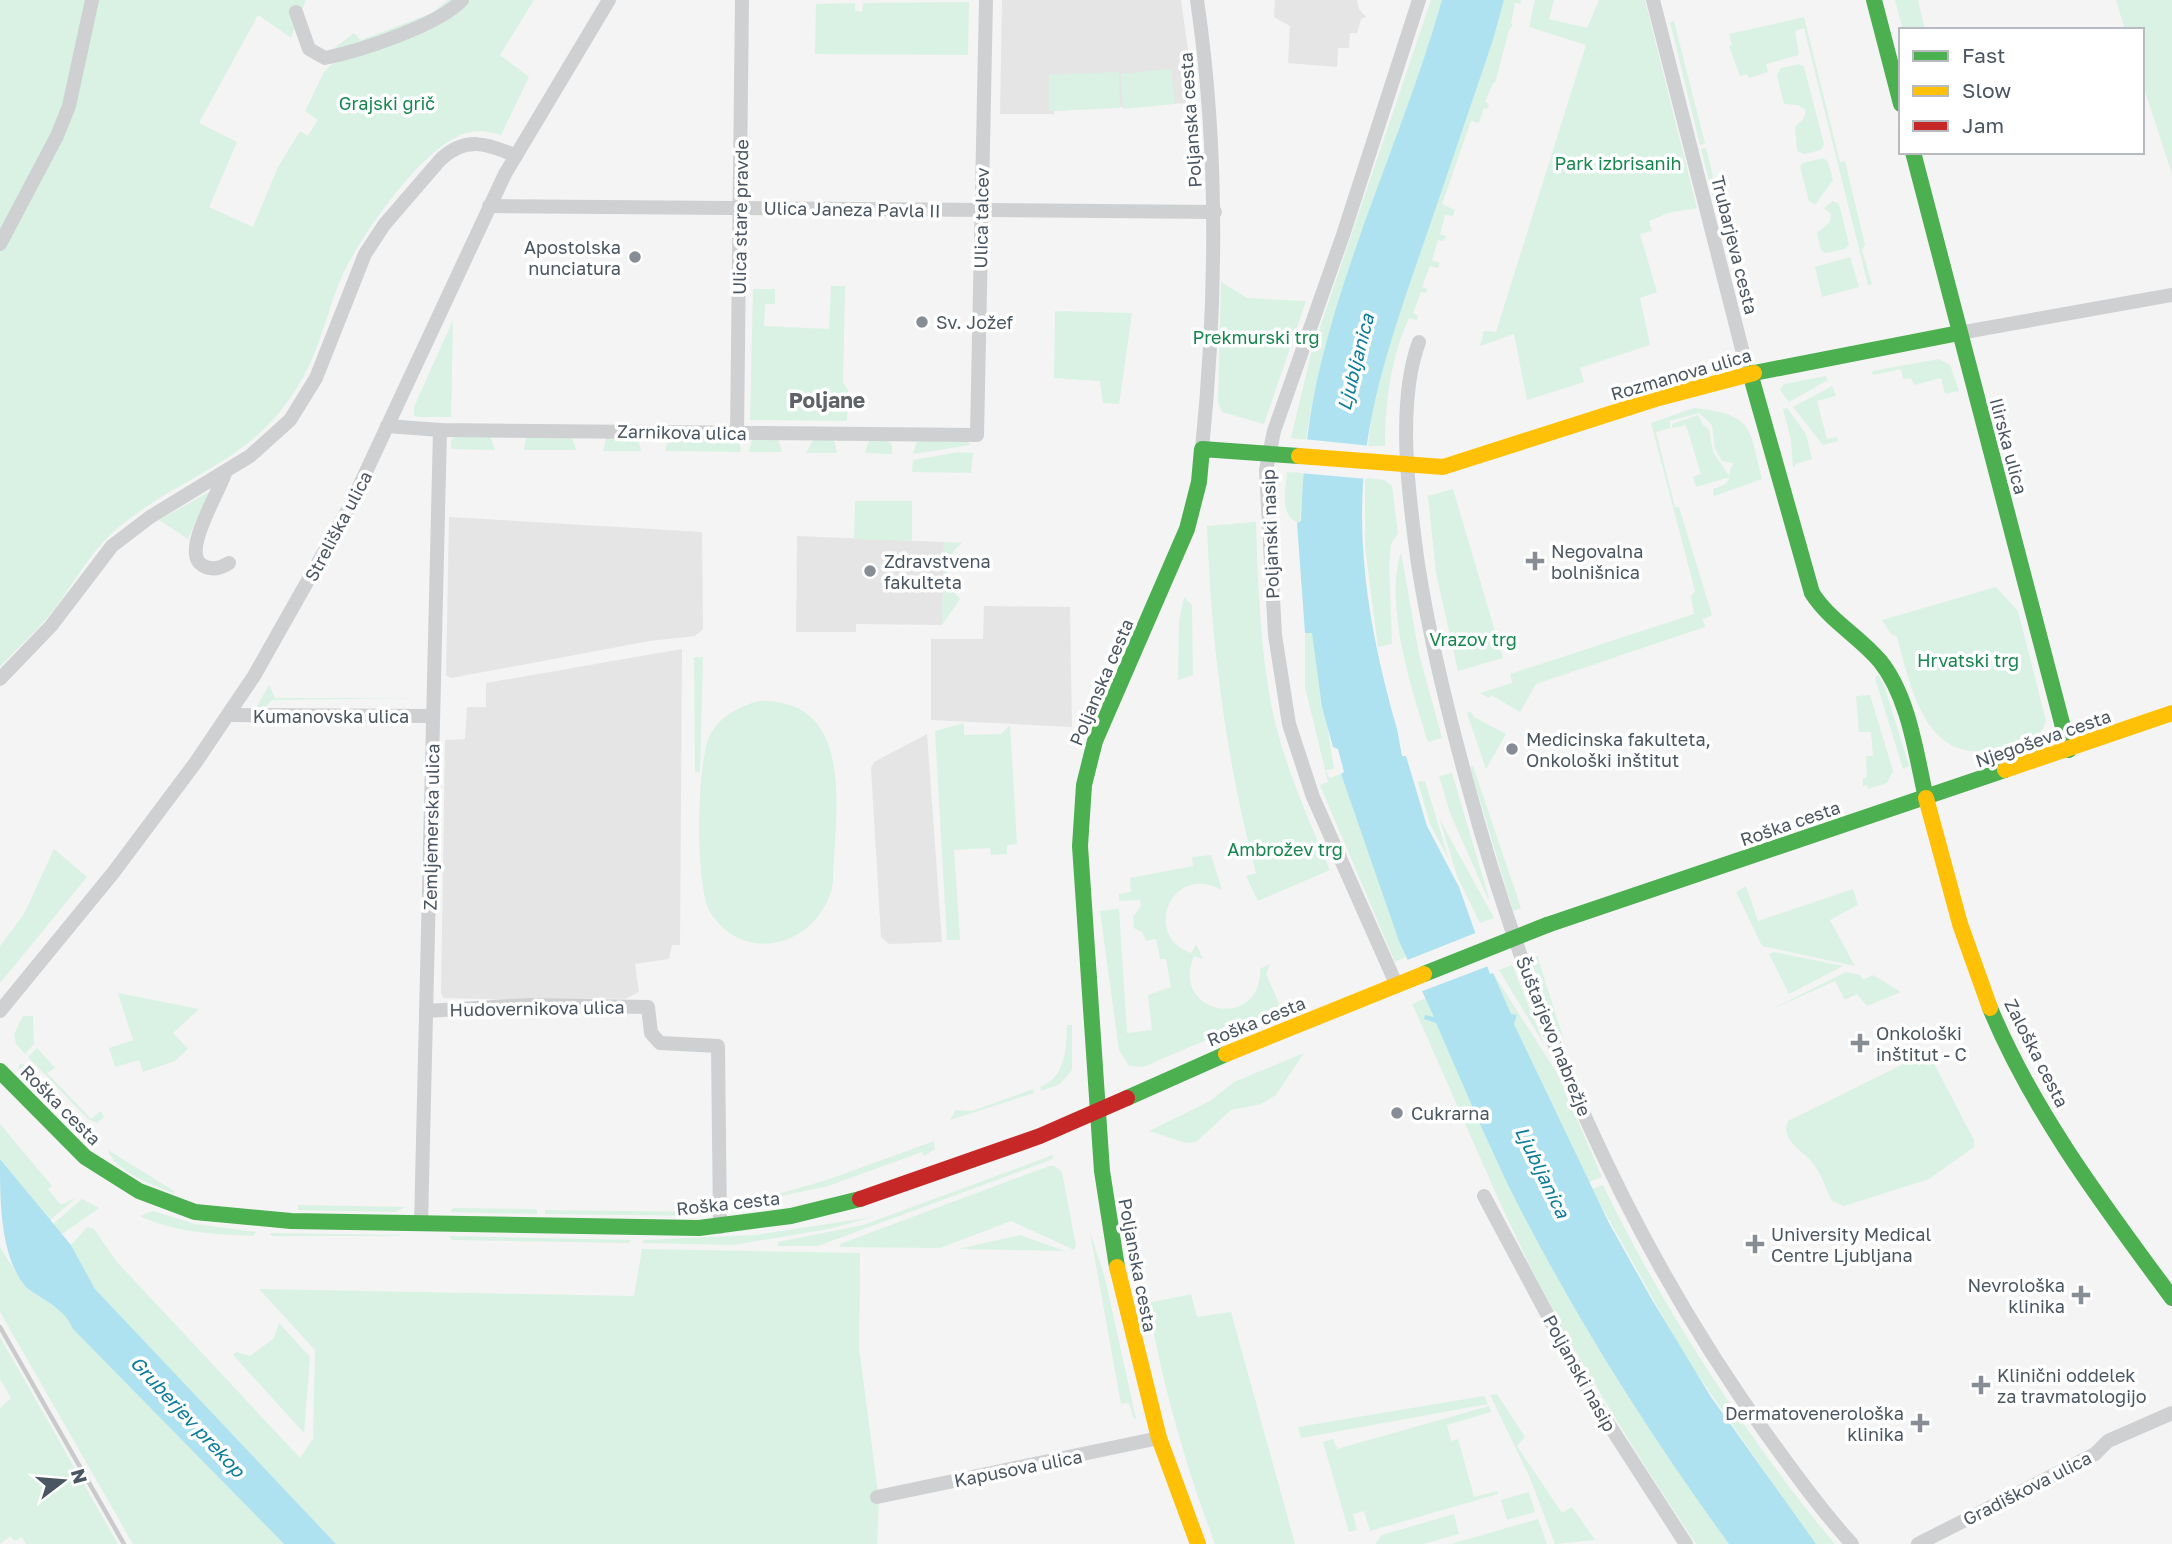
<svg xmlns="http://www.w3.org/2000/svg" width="2172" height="1544" font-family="'Golos Text',sans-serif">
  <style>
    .education { fill: #e6e5e6 }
    .green { fill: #d9f2e3 }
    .water { fill: #aee2f0 }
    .pier { fill: #f4f4f4 }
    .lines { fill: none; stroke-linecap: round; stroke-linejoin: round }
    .street { stroke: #ced0d2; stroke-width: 14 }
    .fast { stroke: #4caf50; stroke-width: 16 }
    .slow { stroke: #ffc107; stroke-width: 16 }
    .jam { stroke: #c62828; stroke-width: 16 }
    .rail { stroke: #c9cacc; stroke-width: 4.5 }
    .fast-bridge { stroke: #4caf50; stroke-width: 16 }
    .slow-bridge { stroke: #ffc107; stroke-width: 16 }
    .poi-dot { fill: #868d94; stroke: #fff; stroke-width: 2.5 }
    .labels { text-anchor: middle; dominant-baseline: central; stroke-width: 7; stroke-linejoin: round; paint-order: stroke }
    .park-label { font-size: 18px; fill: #17864f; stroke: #fff }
    .street-label { font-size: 18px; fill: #4a5661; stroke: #fff }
    .poi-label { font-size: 18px; fill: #4a5661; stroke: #fff; text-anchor: start }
    .water-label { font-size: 19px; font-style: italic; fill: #0c7c9b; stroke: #fff }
    .quarter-label { font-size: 21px; font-weight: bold; fill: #5f6368; stroke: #fff }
  </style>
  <rect width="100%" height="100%" fill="#f4f4f4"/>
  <g class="education">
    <path d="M1002,0H1181L1193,85L1185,93L1186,103L1054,111V114H1000Z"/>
    <path d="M1275,0H1357L1359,9L1366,17L1361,19L1357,33H1350L1349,48H1338L1337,67L1288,63L1290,26L1274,17Z"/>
    <path d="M449,517L702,532L703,629L695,636L650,641L451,678L446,675Z"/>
    <path d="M797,536L944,542L942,625L856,624V632H796Z"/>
    <path d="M984,606L1070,607L1072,727L931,720V639H983Z"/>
    <path d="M682,649L680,945H672L669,959L635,964L639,992L625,999L593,998V1002L444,998L441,994L445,740L465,739L467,707H486V683Z"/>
    <path d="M927,734L942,942L889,944L881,937L871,768L874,762Z"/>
  </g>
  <g class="green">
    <path d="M0,0H306L291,38L258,15L199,123L237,142L209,207L253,227L278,167L300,131L308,136L318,120L305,111L324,72L333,63L329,52L354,33L361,40L432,13L448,0H534L500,55L529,77L501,135C490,132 481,130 470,132C427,140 363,233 345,270C328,305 322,345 302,379C256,461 191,470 124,523C96,544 80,573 61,600C44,625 20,645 0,667Z"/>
    <path d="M1431,0H1442C1400,147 1328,288 1306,440L1291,438L1311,354Z"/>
    <path d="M1504,0H1521L1520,4L1515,3L1511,24L1513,25L1509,30L1495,83H1493L1485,102L1489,104L1487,109L1484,108L1479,123L1471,121L1442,204L1455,210L1453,216L1445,215L1440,234L1446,236L1444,241L1438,240L1432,260L1440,263L1438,268L1430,266L1422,287L1428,289L1426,293L1421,292L1413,313L1418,316L1417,320L1409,318C1391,356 1385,404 1385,446H1368L1372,414L1389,344L1493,40Z"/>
    <path d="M1535,0H1554L1549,19L1587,28L1599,0H1645L1697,208L1668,213L1649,221L1652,231L1640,234L1657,292L1640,298L1650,345L1580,368L1584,382L1527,400L1514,334L1480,346L1484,331L1496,332L1586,45L1529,27Z"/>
    <path d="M1895,0H1918L1925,30H1903Z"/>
    <path d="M2116,0H2172V174L2142,82V30H2125Z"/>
    <path d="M969,2L968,55L815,54L816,4L855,3V11L862,12L863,3Z"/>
    <path d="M1804,17L1840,162L1845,161L1865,245L1862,250L1872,284L1868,285L1804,28L1795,31L1799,55L1766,64L1768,72L1749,78L1747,74L1740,76L1729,46L1732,45L1729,34Z"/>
    <path d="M1674,21L1705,144L1700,145L1670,22Z"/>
    <path d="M1799,64L1804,67L1824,144L1821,150L1804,154L1797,151L1795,127L1804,118L1806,110L1798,105L1784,104L1777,75L1781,68Z"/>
    <path d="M1171,69L1175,104L1123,109L1121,74Z"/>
    <path d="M1119,72L1120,108L1049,111V75Z"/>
    <path d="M1706,148L1735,263L1730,265L1701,149Z"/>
    <path d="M1823,158L1828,162L1833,180L1815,205L1809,201L1800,167L1803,163Z"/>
    <path d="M1833,201L1839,204L1849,244L1845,249L1825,253L1821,250L1817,233L1830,222L1831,214L1824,208Z"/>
    <path d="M1850,257L1859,287L1822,297L1815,267Z"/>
    <path d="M1221,282L1247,298L1306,301L1264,424L1222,412L1218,402Z"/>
    <path d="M831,286H845L843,383L848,390L847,421L750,420L753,289H775V304H765L764,326L829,329Z"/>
    <path d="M1055,311L1132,313L1119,404L1103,403L1100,381L1054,378Z"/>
    <path d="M453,320L451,417H418L414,415V407Z"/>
    <path d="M1939,359L1950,365L1959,391L1945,394L1941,378L1914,385L1911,378L1903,379L1901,369L1873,375L1872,371Z"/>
    <path d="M1826,376L1828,380L1789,402L1780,390L1784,384Z"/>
    <path d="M1832,386L1836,396L1817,401L1827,439L1837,437L1838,441L1823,445L1793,407Z"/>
    <path d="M1694,408C1753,415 1749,425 1762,479L1714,496L1713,489C1739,480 1723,479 1734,463L1722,461L1715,449L1712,425L1699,413L1670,421V428L1656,432L1675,507H1679L1712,615L1704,619L1702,616L1705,627L1536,684L1520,712L1491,695L1489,698L1480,693L1512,683L1510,674L1694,614L1691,596L1695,591L1651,423Z"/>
    <path d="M1787,408L1806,434L1812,459L1796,464L1793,468L1791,440L1783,409Z"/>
    <path d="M1698,415L1703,425L1709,429L1713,452L1730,477L1696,487L1693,477L1701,474L1686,425L1672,428V424Z"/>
    <path d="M490,435L495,450L451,449V440L457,436Z"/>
    <path d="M572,437L576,450H524L526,438Z"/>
    <path d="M675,437L739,439L741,452L665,451L667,444Z"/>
    <path d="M606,438H638L641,451H603Z"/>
    <path d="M752,439H778L782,452H749Z"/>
    <path d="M813,440H834L837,453H806Z"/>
    <path d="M869,440H887L892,445V454L865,453Z"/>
    <path d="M917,441H967L970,445L913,454Z"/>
    <path d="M959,452L973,453L971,473L912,472L913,460Z"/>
    <path d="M1287,472L1304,473L1300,523C1278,517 1286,489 1287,472Z"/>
    <path d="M1365,478L1384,480L1392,486L1398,533L1391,544L1389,565L1392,644L1378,647L1365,547Z"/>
    <path d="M1453,489L1503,658L1458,671L1436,573L1428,496Z"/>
    <path d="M209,492L188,539L159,520Z"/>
    <path d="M855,501H912V541L854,539Z"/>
    <path d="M1256,522C1258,585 1260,648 1272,709C1284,765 1308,818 1330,870L1258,901L1246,876L1256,873C1226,761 1211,642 1207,526Z"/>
    <path d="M944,542L962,543C943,557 943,583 960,599L942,625Z"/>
    <path d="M1401,552L1419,654L1442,738L1428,742C1412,690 1384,605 1401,552Z"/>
    <path d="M1996,587L2018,611L2046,721L2040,735C2023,741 2002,750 1983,751C1923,757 1909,680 1897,637L1891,634L1882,620Z"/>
    <path d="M1184,597L1192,605L1193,675L1178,680L1179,621Z"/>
    <path d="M1312,632L1334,769L1326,770L1329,778L1341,774L1407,956L1395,962L1320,785L1328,782L1305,687V633Z"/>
    <path d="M694,657H703L700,772H695Z"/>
    <path d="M1878,675L1884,685L1909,766L1903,769L1875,678Z"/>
    <path d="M269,685L275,698H418L272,700L261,712L256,708Z"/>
    <path d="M1870,695L1893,771L1887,783L1868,789L1867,785L1863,786V778L1867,777L1866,756H1873L1871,732H1859L1856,696Z"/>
    <path d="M758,701C859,697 834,817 833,883C822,943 746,969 710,912C695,887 696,758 711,733C722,715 739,707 758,701Z"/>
    <path d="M1470,711L1474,717L1506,734L1486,769L1467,713Z"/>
    <path d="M964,723V735L1001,734L1010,725L1017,844L1007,845V854L991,855L990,848L954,850L960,940H947L935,731Z"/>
    <path d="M1473,766L1521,908L1513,911L1470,767Z"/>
    <path d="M1452,773L1489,898L1488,899L1450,813L1439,776Z"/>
    <path d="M1425,781L1449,860L1430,824L1418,782Z"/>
    <path d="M1439,817L1446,831L1494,918L1480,923L1457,876Z"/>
    <path d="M54,849L87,877L0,983V946L24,914Z"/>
    <path d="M1211,855L1222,890C1171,862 1141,937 1192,953L1196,944L1203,959L1194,956C1169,1014 1262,1032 1260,969L1270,964L1266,974L1281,1008L1143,1067L1129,1066L1119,1050L1100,911L1119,909L1127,1033L1152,1030L1148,995L1171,987L1166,959H1160L1156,939L1146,941L1143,933L1134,928L1133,917L1141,906L1140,900L1119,901V894L1131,892L1130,878L1193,866L1192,857Z"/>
    <path d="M1746,886L1758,921L1853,889L1858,905L1830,920L1855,966L1762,946L1736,892Z"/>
    <path d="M1774,952L1843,966L1789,994L1769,954Z"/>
    <path d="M1538,956L1539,962L1563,1037L1556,1028L1530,959Z"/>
    <path d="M1512,965L1545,1046L1499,970Z"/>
    <path d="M1846,972L1860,975L1863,980L1873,975L1901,992L1867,1006L1857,994L1845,1000L1835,981L1768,1011Z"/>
    <path d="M1493,973L1557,1073L1602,1177L1589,1182L1514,1024L1517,1015H1511Z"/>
    <path d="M118,993L199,1009L173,1033L188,1049L175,1061L143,1072L139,1060L115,1067L109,1048L133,1040Z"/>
    <path d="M1426,998C1454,1063 1481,1129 1512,1192C1574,1315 1648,1433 1729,1544H1696C1636,1454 1579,1363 1530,1266C1488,1180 1452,1091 1412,1004Z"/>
    <path d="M23,1016H33L34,1044L25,1054L16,1044L14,1034Z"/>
    <path d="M1067,1025H1072V1070L1060,1084L1041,1091L1040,1087C1066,1077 1066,1049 1067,1025Z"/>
    <path d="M37,1048L55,1068L47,1073L91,1119L101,1111L104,1117L97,1123L88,1119L28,1057Z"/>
    <path d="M1928,1052L1974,1140V1147L1929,1179L1844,1206L1832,1201C1826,1189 1820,1171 1811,1161C1802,1150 1780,1140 1788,1121Z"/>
    <path d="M1304,1053L1276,1095L1261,1104L1231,1110L1196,1142L1186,1143L1149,1131L1210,1101L1234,1082Z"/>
    <path d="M22,1063L88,1132L77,1128L18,1067Z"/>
    <path d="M1033,1089L1034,1093L950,1120L956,1110L972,1111Z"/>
    <path d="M0,1124L52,1186L48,1189L61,1205L77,1197L50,1220L0,1159Z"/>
    <path d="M934,1141L935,1149L924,1156L922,1152L828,1186L739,1205L827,1180Z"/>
    <path d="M108,1150L174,1191L175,1194C154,1185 116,1173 108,1150Z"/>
    <path d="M1053,1155V1159L818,1246H778V1242L863,1225Z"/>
    <path d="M1049,1166H1055L1062,1172L1076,1246L1074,1250L1011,1221L940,1248L840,1247V1244Z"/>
    <path d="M1603,1185C1659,1302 1749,1442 1835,1544H1816L1808,1534L1686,1358L1592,1189Z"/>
    <path d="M82,1199L99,1208L62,1234L53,1224Z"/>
    <path d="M298,1205L406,1207L395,1212L298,1210Z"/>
    <path d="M453,1208L537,1209V1214L450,1212Z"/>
    <path d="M545,1210L708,1212L701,1216L545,1214Z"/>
    <path d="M153,1211L195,1224L256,1232L253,1236C215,1234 175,1233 140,1216Z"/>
    <path d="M873,1217L829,1229L733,1245L643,1243V1240L756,1235Z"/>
    <path d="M87,1227L94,1229L117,1262L300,1458L313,1439L315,1350L259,1289L634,1296L642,1249L860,1253L859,1348L879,1500L877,1544H336L95,1289L71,1245Z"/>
    <path d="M1090,1232L1105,1278L1136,1419H1134L1129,1403L1121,1404Z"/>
    <path d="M270,1233L400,1235V1236H272Z"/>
    <path d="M1020,1235L1065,1251L958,1249Z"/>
    <path d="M449,1236L631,1240L629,1243L452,1240Z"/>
    <path d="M0,1247L24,1285L69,1317L73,1329L284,1544H133L0,1312Z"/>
    <path d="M1191,1294L1197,1317L1231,1312L1295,1544H1215C1185,1465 1163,1386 1148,1303Z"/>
    <path d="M279,1323L310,1357L304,1433L233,1355L236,1352L250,1356L274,1338Z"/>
    <path d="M0,1337L118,1544H26L22,1537L15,1541L10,1536L0,1544V1408L11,1398L0,1379Z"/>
    <path d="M1497,1394L1525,1437L1517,1446L1562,1513L1572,1507L1595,1540L1555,1544L1530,1478L1490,1395Z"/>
    <path d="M1484,1396L1488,1404L1301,1438L1298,1427Z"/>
    <path d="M1489,1406L1491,1412L1447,1425L1451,1441L1458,1439L1474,1497L1497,1491L1498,1494L1370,1531L1364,1511L1353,1514L1357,1530L1349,1532L1323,1442L1333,1439L1337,1449Z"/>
    <path d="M1529,1492L1535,1512L1507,1520L1501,1500Z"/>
    <path d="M1454,1514L1459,1534L1423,1544H1375L1382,1535Z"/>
    <path d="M1538,1519L1547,1544H1451Z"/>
  </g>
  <g class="water">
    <path d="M1442,0H1504L1493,40C1469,111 1445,181 1421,251C1395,327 1368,402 1363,483C1358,568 1374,648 1397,729L1402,756H1406L1427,826L1459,887L1490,974L1493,973L1511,1014L1517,1015L1514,1024L1609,1223L1651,1298L1711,1397L1816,1544H1729C1648,1433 1574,1315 1512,1193C1485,1137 1461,1080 1436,1023L1424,1019L1425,1015L1434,1017L1399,941L1341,774L1344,772L1338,749L1333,747L1322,707L1312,633H1305L1297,523L1301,521C1303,468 1308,415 1321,363C1351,240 1407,123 1442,0Z"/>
    <path d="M0,1159L71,1245L95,1289L336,1544H284L73,1329C65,1308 42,1300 26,1287C0,1257 0,1201 0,1159Z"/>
  </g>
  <g class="pier">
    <path d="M1303,439L1371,446L1367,479L1300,473Z"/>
    <path d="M1478,932L1491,965L1420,992L1405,961Z"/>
  </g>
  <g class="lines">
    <g class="street">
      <path d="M1197,0C1219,149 1217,299 1202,449"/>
      <path d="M1653,0L1744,357L1750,373"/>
      <path d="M296,12L309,49L325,58C360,51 439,25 462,0"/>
      <path d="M489,206L1215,212"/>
      <path d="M0,244L57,136L69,106L92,0"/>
      <path d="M1959,333L2172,295"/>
      <path d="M1419,342C1396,404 1409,499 1418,564C1429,635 1446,705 1465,775C1527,1009 1625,1238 1767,1435C1794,1472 1821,1510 1852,1544"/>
      <path d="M387,426L440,430L977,435L986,0"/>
      <path d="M737,433L742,0"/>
      <path d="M225,473C219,493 181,552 202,565C211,571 221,568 229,563"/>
      <path d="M0,679L51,626L112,546L150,517L250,456L290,420L316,378L365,254L384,225L440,160C465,136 487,143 516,156"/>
      <path d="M229,715L433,716"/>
      <path d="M1397,986L1313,797L1289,724L1275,635L1266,470L1274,431L1343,235L1419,0"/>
      <path d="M0,1011L113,873L196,762L254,676L350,506L505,174L609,0"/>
      <path d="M426,1011L529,1005L648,1007L651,1033L660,1043L718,1046L720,1227"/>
      <path d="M1484,1196L1593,1400L1686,1544"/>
      <path d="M421,1224L440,430"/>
      <path d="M877,1497L1159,1438"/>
      <path d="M1918,1544L2095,1454L2108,1441L2172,1413"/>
    </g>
    <g class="fast">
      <path d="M1874,0L1901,104"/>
      <path d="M1913,152L2069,750"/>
      <path d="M1750,373L1812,593C1830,621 1859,636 1880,661C1909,697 1916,754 1926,798"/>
      <path d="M1754,373L1959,333"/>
      <path d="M1547,925L2005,770"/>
      <path d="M1990,1008C2034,1114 2105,1207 2172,1298"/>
      <path d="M0,1071L85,1157L139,1191L195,1212L291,1221L699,1228L791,1216L860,1199"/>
      <path d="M1127,1098L1226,1054"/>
      <path d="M1117,1267L1102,1171L1080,846L1084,785L1095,741L1187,529L1199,482L1202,449L1299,456"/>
    </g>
    <g class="slow">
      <path d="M1299,456L1443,467L1659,398L1754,373"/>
      <path d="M2005,770L2172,713"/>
      <path d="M1926,798L1960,924L1990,1008"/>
      <path d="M1117,1267L1159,1438L1198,1544"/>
    </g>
    <path class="jam" d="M860,1199L1040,1136L1127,1098"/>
    <path class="rail" d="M0,1327L124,1544"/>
    <path class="fast-bridge" d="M1424,974L1547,925"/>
    <path class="slow-bridge" d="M1226,1054L1424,974"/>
  </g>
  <g class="poi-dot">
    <circle cx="635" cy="257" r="7"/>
    <circle cx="922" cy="322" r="7"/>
    <path d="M1531.5 550.5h7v7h7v7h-7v7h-7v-7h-7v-7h7z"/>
    <circle cx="870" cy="571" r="7"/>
    <circle cx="1512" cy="749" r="7"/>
    <path d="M1856.5 1032.5h7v7h7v7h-7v7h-7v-7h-7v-7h7z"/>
    <circle cx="1397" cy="1113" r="7"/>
    <path d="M1751.5 1233.5h7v7h7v7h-7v7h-7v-7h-7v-7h7z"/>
    <path d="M2077.5 1284.5h7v7h7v7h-7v7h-7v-7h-7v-7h7z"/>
    <path d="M1977.5 1374.5h7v7h7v7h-7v7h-7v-7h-7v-7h7z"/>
    <path d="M1916.5 1412.5h7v7h7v7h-7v7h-7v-7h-7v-7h7z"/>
  </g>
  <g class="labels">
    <g class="park-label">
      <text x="387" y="103">Grajski grič</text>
      <text x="1618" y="163">Park izbrisanih</text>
      <text x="1256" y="337">Prekmurski trg</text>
      <text x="1473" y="639">Vrazov trg</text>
      <text x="1968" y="660">Hrvatski trg</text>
      <text x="1285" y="849">Ambrožev trg</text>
    </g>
    <g class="street-label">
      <text transform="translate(1190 120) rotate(-94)">Poljanska cesta</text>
      <text transform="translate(852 209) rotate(1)">Ulica Janeza Pavla II</text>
      <text transform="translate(740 217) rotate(-89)">Ulica stare pravde</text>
      <text transform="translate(981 218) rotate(-89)">Ulica talcev</text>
      <text transform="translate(1735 245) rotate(76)">Trubarjeva cesta</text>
      <text transform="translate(1681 374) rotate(-16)">Rozmanova ulica</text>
      <text transform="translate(682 432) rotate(1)">Zarnikova ulica</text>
      <text transform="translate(2009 446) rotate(75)">Ilirska ulica</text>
      <text transform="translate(338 526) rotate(-62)">Streliška ulica</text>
      <text transform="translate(1270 534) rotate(-92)">Poljanski nasip</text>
      <text transform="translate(1101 682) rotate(-67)">Poljanska cesta</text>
      <text x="331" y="716">Kumanovska ulica</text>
      <text transform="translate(2043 738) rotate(-19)">Njegoševa cesta</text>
      <text transform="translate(1790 823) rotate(-19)">Roška cesta</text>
      <text transform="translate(431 827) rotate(-89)">Zemljemerska ulica</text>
      <text transform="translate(537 1008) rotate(-1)">Hudovernikova ulica</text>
      <text transform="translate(1256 1021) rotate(-22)">Roška cesta</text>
      <text transform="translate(1554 1036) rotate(68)">Šuštarjevo nabrežje</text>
      <text transform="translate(2037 1053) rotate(63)">Zaloška cesta</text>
      <text transform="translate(61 1105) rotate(45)">Roška cesta</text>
      <text transform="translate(728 1203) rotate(-6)">Roška cesta</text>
      <text transform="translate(1138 1265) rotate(79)">Poljanska cesta</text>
      <text transform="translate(1580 1373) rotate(61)">Poljanski nasip</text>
      <text transform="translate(1018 1468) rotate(-11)">Kapusova ulica</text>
      <text transform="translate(2027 1488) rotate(-27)">Gradiškova ulica</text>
    </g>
    <g class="poi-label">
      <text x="621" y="247" text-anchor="end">Apostolska<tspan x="621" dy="21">nunciatura</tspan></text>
      <text x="936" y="322">Sv. Jožef</text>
      <text x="1551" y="551">Negovalna<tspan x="1551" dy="21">bolnišnica</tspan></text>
      <text x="884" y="561">Zdravstvena<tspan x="884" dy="21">fakulteta</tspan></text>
      <text x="1526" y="739">Medicinska fakulteta,<tspan x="1526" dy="21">Onkološki inštitut</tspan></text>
      <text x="1876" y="1033">Onkološki<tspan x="1876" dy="21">inštitut - C</tspan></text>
      <text x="1411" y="1113">Cukrarna</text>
      <text x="1771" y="1234">University Medical<tspan x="1771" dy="21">Centre Ljubljana</tspan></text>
      <text x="2065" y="1285" text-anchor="end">Nevrološka<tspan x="2065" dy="21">klinika</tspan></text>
      <text x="1997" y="1375">Klinični oddelek<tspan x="1997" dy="21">za travmatologijo</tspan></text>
      <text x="1904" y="1413" text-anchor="end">Dermatovenerološka<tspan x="1904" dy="21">klinika</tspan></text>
    </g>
    <g class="water-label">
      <text transform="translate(1355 362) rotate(-76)">Ljubljanica</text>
      <text transform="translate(1543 1172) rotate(64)">Ljubljanica</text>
      <text transform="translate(188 1416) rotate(47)">Gruberjev prekop</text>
    </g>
    <g class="quarter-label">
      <text x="827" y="400">Poljane</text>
    </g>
  </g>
  <rect x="1899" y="28" width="245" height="126" fill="#ffffff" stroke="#b7bbc0" stroke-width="2"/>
  <rect x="1913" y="51" width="35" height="10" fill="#4caf50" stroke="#b7bbc0" stroke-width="2"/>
  <text x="1962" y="63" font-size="21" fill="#4a5661">Fast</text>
  <rect x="1913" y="86" width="35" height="10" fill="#ffc107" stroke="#b7bbc0" stroke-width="2"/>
  <text x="1962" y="98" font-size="21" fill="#4a5661">Slow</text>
  <rect x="1913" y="121" width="35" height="10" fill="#c62828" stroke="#b7bbc0" stroke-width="2"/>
  <text x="1962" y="133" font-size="21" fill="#4a5661">Jam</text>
  <g transform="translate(63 1481) rotate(74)" stroke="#ffffff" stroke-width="5" paint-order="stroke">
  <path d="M0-5L12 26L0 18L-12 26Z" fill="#4a5661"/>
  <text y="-10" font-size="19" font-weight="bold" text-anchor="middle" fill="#4a5661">N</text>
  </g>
</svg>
